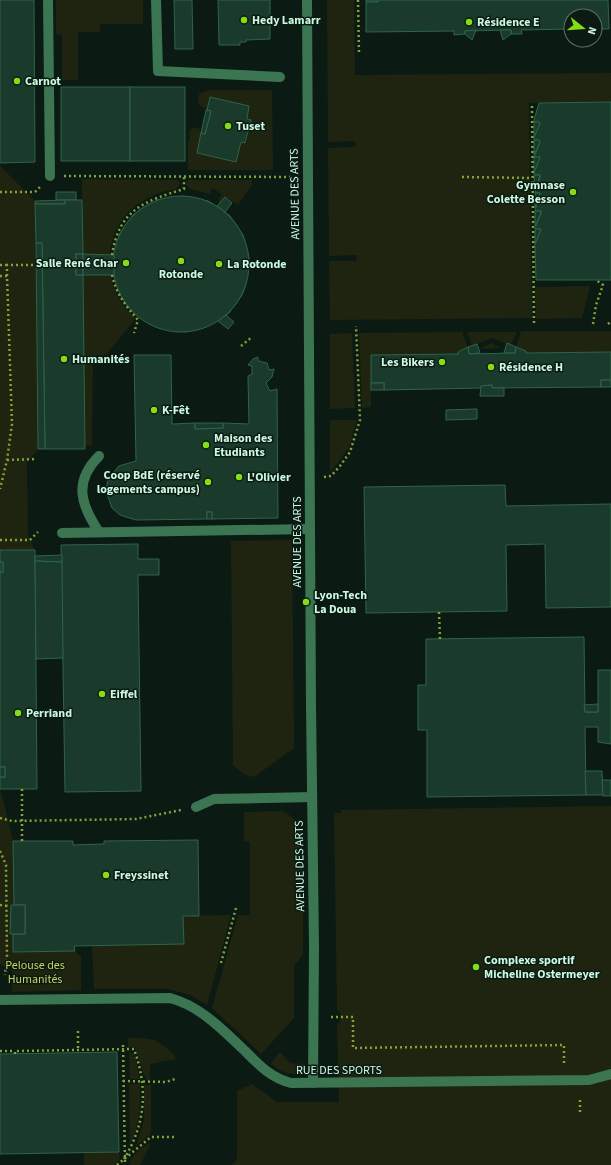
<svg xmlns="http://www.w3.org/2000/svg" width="611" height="1165" font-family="'Source Sans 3',sans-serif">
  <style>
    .green { fill: #1e2410 }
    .building { fill: #1a3a2b; stroke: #2e644b; fill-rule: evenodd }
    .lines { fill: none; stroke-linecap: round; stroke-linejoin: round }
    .path { stroke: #84a237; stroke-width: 2.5; stroke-dasharray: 2 3; stroke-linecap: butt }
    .minor { stroke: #3c7551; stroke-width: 10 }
    .path-bridge { stroke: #84a237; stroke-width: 2.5; stroke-dasharray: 2 3; stroke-linecap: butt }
    .poi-dot { fill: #85dd14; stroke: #0c1a14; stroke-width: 1.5 }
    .labels { text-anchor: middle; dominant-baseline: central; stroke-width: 3; stroke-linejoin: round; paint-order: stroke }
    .poi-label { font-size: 12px; font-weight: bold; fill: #cbfae0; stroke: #0c1a14; text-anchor: start }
    .street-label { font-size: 12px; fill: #cbfae0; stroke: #0c1a14 }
    .park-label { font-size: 12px; fill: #c8d25f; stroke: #0c1a14 }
  </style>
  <rect width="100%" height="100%" fill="#0c1a14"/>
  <g class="green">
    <path d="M56,0H143V24H100V32H78V80H62V35L56,34Z"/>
    <path d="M327,0H354L355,75L611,73V102L529,103L532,318L330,320L329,261H356L357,255L329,256L328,148L356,147L355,141L328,142Z"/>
    <path d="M208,90H272L273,170H188V141L190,139C188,134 189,131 193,127L200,129L201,133L197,153L236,162L241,142L246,143L251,120L247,119L249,106L210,97L207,110L198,104L199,94Z"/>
    <path d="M0,166L35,201L38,449L27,463L28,536L35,550H0Z"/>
    <path d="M82,179L178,180L180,184L176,189C141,195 113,217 110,255L83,254Z"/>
    <path d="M188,180H252V185L238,205L225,197L220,204L218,199L222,194L212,188L210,194L190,189L186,184Z"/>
    <path d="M83,275H110C114,293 122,305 135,319L106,355L93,356L92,446L85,445Z"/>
    <path d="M590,286L582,318L536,319L535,287Z"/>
    <path d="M521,331H611V352L526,353L516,347Z"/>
    <path d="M462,332L468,347L458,352V354L371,355V407L362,408L359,333Z"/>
    <path d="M467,332H517L511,345L492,338L472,346Z"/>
    <path d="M352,333L355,408L330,409V334Z"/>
    <path d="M491,343L501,348L481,349L482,348Z"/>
    <path d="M330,420H357L349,447L330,473Z"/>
    <path d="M292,540L294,748L254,777L245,775L233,765L231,541Z"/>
    <path d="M0,787L13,841L14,905H11L10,934H13V952L75,951L81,957V990L12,992V967L0,965Z"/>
    <path d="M611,806V1165H232L237,1159V1091L252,1084L277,1102H339L337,1023H340V1011L337,1010L334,813H341V810Z"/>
    <path d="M282,811C293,816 300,823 303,835V955L294,966V1018L261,1054L212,1008L238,915H250V841L244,842V812Z"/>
    <path d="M231,915L207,1005L190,995L168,989H94L92,946L183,944V916Z"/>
    <path d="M128,1038C144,1038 153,1037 165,1047C170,1051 174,1053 176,1059L150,1064V1081L147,1080C142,1074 139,1055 135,1047H128Z"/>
    <path d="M129,1052L134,1053L140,1079H130Z"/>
    <path d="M280,1052L290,1063L305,1064L301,1073C289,1076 280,1072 271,1063Z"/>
    <path d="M129,1084H140C141,1105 140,1125 130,1144Z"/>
    <path d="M144,1085H151V1134L136,1146L144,1120Z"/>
    <path d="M151,1143L140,1165H130C130,1155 143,1146 151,1143Z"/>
    <path d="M119,1152L120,1159L115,1165H84V1153Z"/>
  </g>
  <g class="building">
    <path d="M0,0H34L35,162L0,163Z"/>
    <path d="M174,0H192L193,49H175Z"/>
    <path d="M218,0H270V39L246,40V42H240V45H219Z"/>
    <path d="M366,0H379L378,2H366Z"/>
    <path d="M379,0H608L609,29H595V16H571V29L521,30L522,34H511V30L465,31V34L454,35V31L366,32V2H378Z"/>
    <path d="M476,30L472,40L465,34V31Z"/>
    <path d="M500,30H511V34L503,40Z"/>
    <rect x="61" y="87" width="69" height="74"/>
    <rect x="130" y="87" width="55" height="74"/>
    <path d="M210,97L249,106L247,119L251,120L245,143L241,142L236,162L197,153L201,133L205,134L211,111L207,110Z"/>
    <path d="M611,102V280H536L535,244L541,229H535L541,213V211H535L540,193H535L540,178V175H534V173L540,157H534L540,142L539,140H534V137L540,124L539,122H534V120L539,103Z"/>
    <path d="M206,110L211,111L205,134L201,133Z"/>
    <path d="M534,122H539L540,124L534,137Z"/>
    <path d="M534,140H539L540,142L534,155Z"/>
    <path d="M534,157H540L534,173Z"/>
    <path d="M534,175H540L535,191Z"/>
    <rect x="56" y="192" width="20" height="8"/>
    <path d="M535,193H540L535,208Z"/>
    <path d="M183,196L208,201L221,209L230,216L243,235L249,258L246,284L242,295L229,313L205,327L185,332L158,327L137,315L130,308L120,293L115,278L113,264L114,253L120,233L133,215L141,209L158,200ZM181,230L197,233L203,238L189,252V274L204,289L185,298L166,294L157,287L149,273L147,263L149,252L157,240L170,232Z"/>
    <circle cx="181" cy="264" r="68"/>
    <path d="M225,197L232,203L225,212L217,206Z"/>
    <path d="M65,200V204H35V201Z"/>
    <path d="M65,200H82L83,254H76V275H83L85,449H45L42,243H36L35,204H65Z"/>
    <path d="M535,211H541V213L535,226Z"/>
    <path d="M535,229H541L535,244Z"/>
    <path d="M36,243H42L45,449H38Z"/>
    <rect x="76" y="254" width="7" height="21"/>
    <path d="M83,254L114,255V275H83Z"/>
    <path d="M226,315L234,322L228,329L218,321Z"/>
    <path d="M507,343L516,347L515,353H504Z"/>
    <path d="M477,344L480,353L469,354L468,347Z"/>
    <path d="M468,347L469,354L515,353L516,347L526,351V353L611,352V380H601V387L492,388V385L481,386V388L384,390V383H371V355L458,354V352Z"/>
    <path d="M134,355H171L172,424L195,423V429L223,428V423L249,424L248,376L252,374V366L248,365L253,359L258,357V361L267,363L269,370L274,369L272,377L266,383L270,391L277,389L278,518L212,519V512H207V519L136,520L120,515L112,508L106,491L108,479L119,466L136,461Z"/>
    <rect x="601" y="380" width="10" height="7"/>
    <rect x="371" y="383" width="13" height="7"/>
    <path d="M492,385V388H504V396H480L481,386Z"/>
    <path d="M477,409V419L446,420V410Z"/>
    <path d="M195,423H223V428L195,429Z"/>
    <path d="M505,485L506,506L611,504V607L546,608L545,544L506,545L507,611L366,613L364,487Z"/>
    <rect x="207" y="512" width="5" height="7"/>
    <path d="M138,544V559H159V575H138L141,791L65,792L61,545Z"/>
    <path d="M0,550H35L37,789H0V777H5V767H0V572H3V562H0Z"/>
    <path d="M62,555V562L35,561V556Z"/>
    <path d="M35,561L62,562L63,658L36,659Z"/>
    <rect x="0" y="562" width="3" height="10"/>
    <path d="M584,637L585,712H598V670H611V744L598,742V727H585L586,795L427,797V730H418V685H426V639Z"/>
    <path d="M598,704V712H585L584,705Z"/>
    <rect x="0" y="767" width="5" height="10"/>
    <path d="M585,771H602L603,795H586Z"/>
    <path d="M602,780H611V796H603Z"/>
    <path d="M198,840L199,916H183L184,944L74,946L75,951L13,952V934H25V905H14L13,841H73V845L104,844V841Z"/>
    <path d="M11,905H25V934H10Z"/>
    <path d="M117,1052L119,1152L0,1154V1054Z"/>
  </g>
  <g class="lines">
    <g class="path">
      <path d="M358,0L359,54"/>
      <path d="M532,106L534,325"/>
      <path d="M64,176L293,177"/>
      <path d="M462,177L532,178"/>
      <path d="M0,192H35L40,187"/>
      <path d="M112,255C119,209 145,201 184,189V177"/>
      <path d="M0,265H7"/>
      <path d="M112,275C116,294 126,306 138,320L134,333"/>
      <path d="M0,276H7L12,424L7,460L0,489"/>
      <path d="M7,276V265H42"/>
      <path d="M593,324L596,305L603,285L596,280"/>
      <path d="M608,324L611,321"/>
      <path d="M241,346L252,337"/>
      <path d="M7,460L37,459"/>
      <path d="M324,477L331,476L340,466L350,452L360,420L356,326"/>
      <path d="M0,540H30L38,532"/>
      <path d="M439,612L440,639"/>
      <path d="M0,818L12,821L136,819L181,810"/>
      <path d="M0,851L6,865L7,958L5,975"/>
      <path d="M0,905L7,906"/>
      <path d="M221,963L236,908"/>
      <path d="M331,1017H353V1048L564,1045V1063"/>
      <path d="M78,1031V1050"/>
      <path d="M123,1045L125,1165"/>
      <path d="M0,1051H15"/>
      <path d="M15,1054V1051L134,1049C148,1088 146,1123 124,1159"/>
      <path d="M123,1081L166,1082L175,1079"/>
      <path d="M580,1112V1098"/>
      <path d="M117,1165L151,1137H175"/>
    </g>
    <g class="minor">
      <path d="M48,0L50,176"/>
      <path d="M156,0L158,71L280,77"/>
      <path d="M307,0L311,705L314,947L313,1083"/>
      <path d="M99,456C73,482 81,505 99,532"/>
      <path d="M62,533L309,529"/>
      <path d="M196,807L214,799L312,797"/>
      <path d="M0,1000L170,998C200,1006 222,1029 244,1050C259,1065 271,1078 291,1083L589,1080L611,1074"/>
    </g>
    <path class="path-bridge" d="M22,789V841"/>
  </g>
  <g class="poi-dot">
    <circle cx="244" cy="20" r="4"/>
    <circle cx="469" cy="22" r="4"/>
    <circle cx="17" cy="81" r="4"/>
    <circle cx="228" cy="126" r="4"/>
    <circle cx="573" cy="192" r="4"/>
    <circle cx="181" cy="261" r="4"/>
    <circle cx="126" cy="263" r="4"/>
    <circle cx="219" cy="264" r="4"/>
    <circle cx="64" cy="359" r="4"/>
    <circle cx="442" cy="362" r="4"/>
    <circle cx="491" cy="367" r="4"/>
    <circle cx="154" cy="410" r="4"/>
    <circle cx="206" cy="445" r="4"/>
    <circle cx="239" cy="477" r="4"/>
    <circle cx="208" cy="482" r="4"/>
    <circle cx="306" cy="602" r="4"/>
    <circle cx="102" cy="694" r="4"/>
    <circle cx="18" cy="713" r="4"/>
    <circle cx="106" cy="875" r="4"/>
    <circle cx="476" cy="967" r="4"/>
  </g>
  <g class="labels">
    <g class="poi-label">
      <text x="252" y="20">Hedy Lamarr</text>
      <text x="477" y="22">Résidence E</text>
      <text x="25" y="81">Carnot</text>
      <text x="236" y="126">Tuset</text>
      <text x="565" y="185" text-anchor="end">Gymnase<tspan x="565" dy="14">Colette Besson</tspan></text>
      <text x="118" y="263" text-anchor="end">Salle René Char</text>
      <text x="227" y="264">La Rotonde</text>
      <text x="181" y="274" text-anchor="middle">Rotonde</text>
      <text x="72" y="359">Humanités</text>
      <text x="434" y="362" text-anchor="end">Les Bikers</text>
      <text x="499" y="367">Résidence H</text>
      <text x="162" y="410">K-Fêt</text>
      <text x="214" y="438">Maison des<tspan x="214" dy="14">Etudiants</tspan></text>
      <text x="200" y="475" text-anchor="end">Coop BdE (réservé<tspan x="200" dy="14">logements campus)</tspan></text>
      <text x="247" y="477">L'Olivier</text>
      <text x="314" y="595">Lyon-Tech<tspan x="314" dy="14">La Doua</tspan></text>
      <text x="110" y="694">Eiffel</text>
      <text x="26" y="713">Perriand</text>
      <text x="114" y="875">Freyssinet</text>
      <text x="484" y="960">Complexe sportif<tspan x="484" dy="14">Micheline Ostermeyer</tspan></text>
    </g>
    <g class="street-label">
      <text transform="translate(295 194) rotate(-91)">AVENUE DES ARTS</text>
      <text transform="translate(297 542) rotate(-90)">AVENUE DES ARTS</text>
      <text transform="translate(300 866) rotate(-91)">AVENUE DES ARTS</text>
      <text x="339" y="1070">RUE DES SPORTS</text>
    </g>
    <g class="park-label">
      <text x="35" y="965">Pelouse des<tspan x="35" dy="14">Humanités</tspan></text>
    </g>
  </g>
  <g transform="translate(583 28) rotate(107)"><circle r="19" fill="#0c1a14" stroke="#587466"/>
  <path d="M0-3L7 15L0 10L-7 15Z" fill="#85dd14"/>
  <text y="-6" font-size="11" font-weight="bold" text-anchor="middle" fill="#cbfae0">N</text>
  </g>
</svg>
